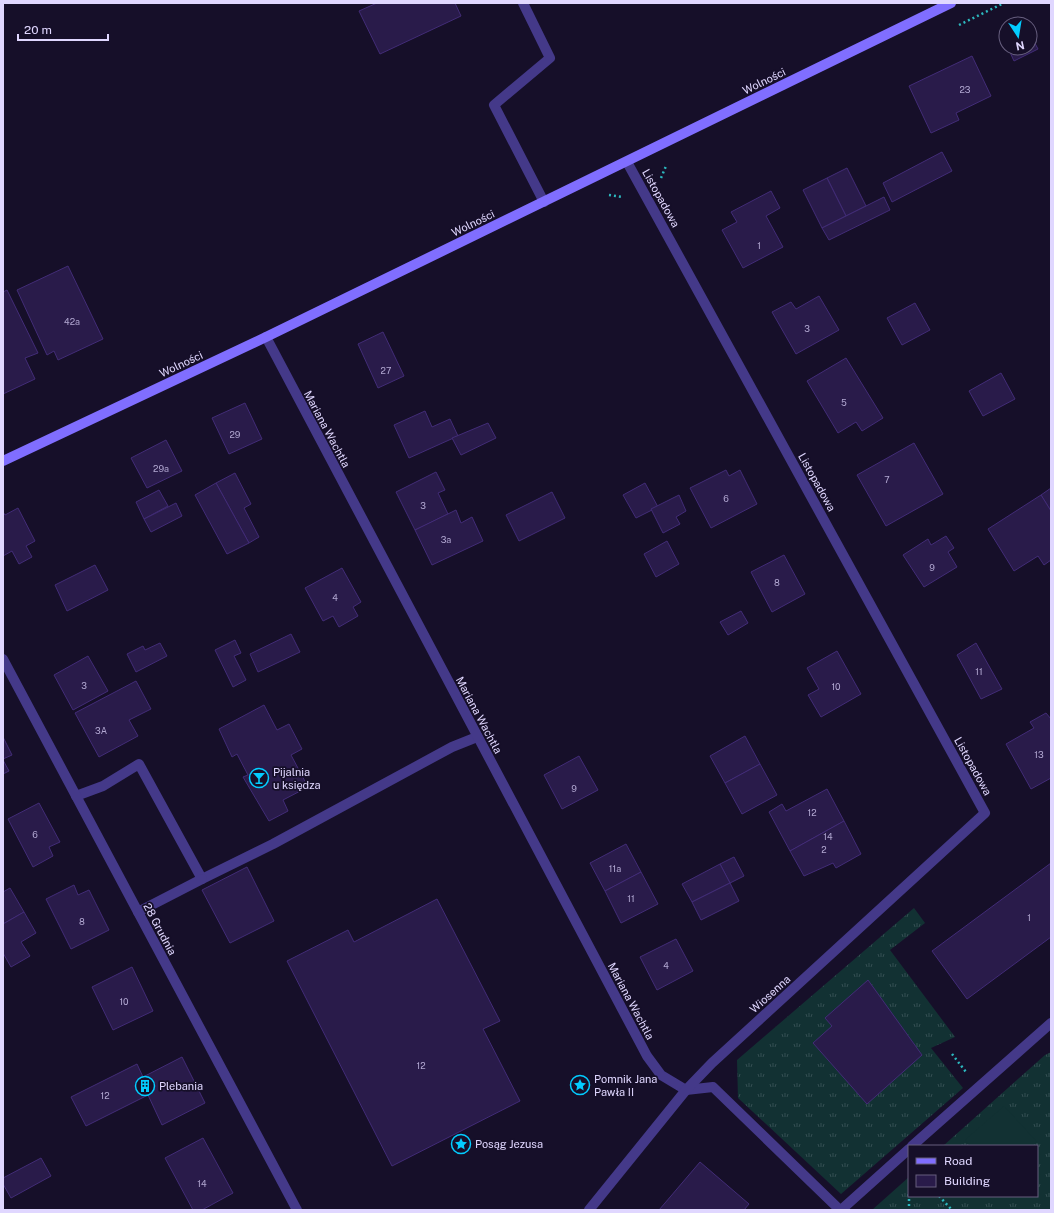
<svg xmlns="http://www.w3.org/2000/svg" width="1054" height="1213" font-family="'Public Sans',sans-serif">
  <style>
    .grass { fill: url(#grass-tufts) }
    .pitch { fill: #123133 }
    .building { fill: #291b4a; stroke: #422c77 }
    .lines { fill: none; stroke-linecap: round; stroke-linejoin: round }
    .path { stroke: #2cb8be; stroke-width: 2.5; stroke-dasharray: 2 3; stroke-linecap: butt }
    .lane { stroke: #443989; stroke-width: 10 }
    .street { stroke: #443989; stroke-width: 10 }
    .secondary { stroke: #806eff; stroke-width: 10 }
    .labels { text-anchor: middle; dominant-baseline: central; stroke-width: 3.5; stroke-linejoin: round; paint-order: stroke }
    .number-label { font-size: 9px; fill: #b2a8d2 }
    .street-label { font-size: 11px; fill: #e0d7ff; stroke: #160f29 }
    .poi-label { font-size: 11px; fill: #e0d7ff; stroke: #160f29; text-anchor: start }
  </style>
  <defs>
    <pattern id="grass-tufts" width="24" height="20" patternUnits="userSpaceOnUse"><rect width="24" height="20" fill="#123133"/><path d="M3 7l-1-3M5 7V3M7 7l1-3M15 17l-1-3M17 17v-4M19 17l1-3" fill="none" stroke="#344e52"/></pattern>
  </defs>
  <rect width="100%" height="100%" fill="#160f29"/>
  <g class="grass">
    <path d="M914,908L925,923L890,950L955,1037L931,1048L963,1088L841,1194L738,1098L737,1060Z"/>
    <path d="M1051,1052V1210H872L909,1177V1196H1037V1146H943L1045,1055Z"/>
  </g>
  <path class="pitch" d="M1004,1106L1037,1142L1032,1146H970L965,1140Z"/>
  <g class="building">
    <path d="M377,3H455L461,16L380,54L359,11Z"/>
    <path d="M1030,34L1038,49L1014,61L1008,48H1030Z"/>
    <path d="M972,56L991,96L956,113L959,120L931,133L909,86Z"/>
    <path d="M942,152L952,171L892,202L883,183Z"/>
    <path d="M847,168L866,206L846,216L827,178Z"/>
    <path d="M827,178L846,216L822,228L803,190Z"/>
    <path d="M771,191L780,208L766,216L783,247L743,268L722,230L737,222L731,212Z"/>
    <path d="M884,197L890,210L829,240L822,228Z"/>
    <path d="M68,266L103,339L58,360L54,351L47,355L17,290Z"/>
    <path d="M7,290L38,353L25,358L35,379L3,394V292Z"/>
    <path d="M819,296L839,330L796,354L772,312L791,302L796,309Z"/>
    <path d="M915,303L930,330L902,345L887,318Z"/>
    <path d="M383,332L404,376L378,388L358,344Z"/>
    <path d="M846,358L883,418L862,431L856,422L838,433L807,381Z"/>
    <path d="M1001,373L1015,399L983,416L969,391Z"/>
    <path d="M245,403L262,439L229,454L212,418Z"/>
    <path d="M425,411L432,427L450,419L458,436L409,458L394,425Z"/>
    <path d="M488,423L496,438L461,455L452,438Z"/>
    <path d="M166,440L182,471L147,488L131,458Z"/>
    <path d="M914,443L943,494L886,526L857,475Z"/>
    <path d="M726,470L729,476L740,470L757,504L711,528L690,488Z"/>
    <path d="M436,472L445,490L438,493L448,514L415,530L396,492Z"/>
    <path d="M235,473L251,504L244,508L259,537L249,543L216,483Z"/>
    <path d="M216,483L249,543L227,554L195,495Z"/>
    <path d="M645,483L658,507L636,518L623,495Z"/>
    <path d="M1051,488V511L1041,495Z"/>
    <path d="M159,490L168,506L144,519L136,502Z"/>
    <path d="M552,492L565,518L519,541L506,515Z"/>
    <path d="M679,495L686,511L676,517L680,524L663,533L651,509Z"/>
    <path d="M1041,495L1051,511V560L1044,565L1038,556L1014,571L988,529Z"/>
    <path d="M176,503L182,516L151,532L144,519Z"/>
    <path d="M18,508L35,541L26,546L32,557L19,564L12,551L3,556V512L5,515Z"/>
    <path d="M456,510L461,523L472,517L483,541L432,565L415,530Z"/>
    <path d="M946,536L954,548L948,552L957,567L924,587L903,555L928,539L931,545Z"/>
    <path d="M667,541L679,564L656,577L644,554Z"/>
    <path d="M784,555L805,594L772,612L751,572Z"/>
    <path d="M95,565L108,590L67,611L55,585Z"/>
    <path d="M342,568L361,602L353,607L358,616L339,627L333,616L323,621L305,588Z"/>
    <path d="M741,611L748,623L728,635L720,622Z"/>
    <path d="M291,634L300,652L258,672L250,654Z"/>
    <path d="M235,640L241,653L234,656L246,680L233,687L215,650Z"/>
    <path d="M160,643L167,656L136,672L127,654L143,646L145,650Z"/>
    <path d="M976,643L1002,689L981,699L957,655Z"/>
    <path d="M837,651L861,694L821,717L808,695L819,689L807,668Z"/>
    <path d="M88,656L108,691L73,710L54,675Z"/>
    <path d="M136,681L151,709L129,720L138,736L99,757L75,713Z"/>
    <path d="M264,705L277,730L289,724L302,749L291,755L308,787L283,800L288,811L269,821L243,777L248,775L237,754L232,757L219,729Z"/>
    <path d="M1046,713L1051,719V778L1031,789L1006,744L1034,728L1030,722Z"/>
    <path d="M745,736L760,764L725,783L710,756Z"/>
    <path d="M3,737L12,755L3,759Z"/>
    <path d="M579,756L598,790L562,809L544,775Z"/>
    <path d="M3,760L9,771L3,774Z"/>
    <path d="M760,764L777,795L742,814L725,783Z"/>
    <path d="M827,789L844,821L790,851L769,812L782,804L786,811Z"/>
    <path d="M39,803L60,842L49,847L53,856L33,867L8,819Z"/>
    <path d="M844,821L861,854L836,868L833,863L804,876L790,851Z"/>
    <path d="M626,844L641,872L605,891L590,863Z"/>
    <path d="M734,857L744,876L730,883L720,864Z"/>
    <path d="M1051,863V937L967,999L932,951Z"/>
    <path d="M720,864L730,883L692,902L682,884Z"/>
    <path d="M247,867L274,921L230,943L202,890Z"/>
    <path d="M641,872L658,904L621,923L605,891Z"/>
    <path d="M730,883L739,901L701,920L692,902Z"/>
    <path d="M74,885L78,895L89,890L109,930L71,949L46,899Z"/>
    <path d="M10,888L24,912L3,924V892Z"/>
    <path d="M437,899L500,1021L483,1029L520,1101L392,1166L287,961L348,930L354,942Z"/>
    <path d="M24,912L36,933L21,942L30,956L11,967L3,953V924Z"/>
    <path d="M676,939L693,971L657,990L640,957Z"/>
    <path d="M132,967L153,1011L113,1030L92,987Z"/>
    <path d="M868,980L922,1055L867,1104L813,1043L832,1026L825,1018Z"/>
    <path d="M182,1057L205,1103L162,1125L148,1095L86,1126L71,1097L137,1064L143,1077Z"/>
    <path d="M203,1138L233,1193L202,1210H193L165,1158Z"/>
    <path d="M41,1158L51,1176L11,1198L3,1184V1178Z"/>
    <path d="M700,1162L749,1204L744,1210H659Z"/>
  </g>
  <g class="lines">
    <g class="path">
      <path d="M959,25L1004,3"/>
      <path d="M661,178L666,166"/>
      <path d="M609,195L622,197"/>
      <path d="M952,1054L966,1072"/>
      <path d="M909,1194V1210"/>
      <path d="M939,1196L952,1210"/>
    </g>
    <g class="lane">
      <path d="M523,3L550,58L494,105L544,202"/>
      <path d="M76,796L103,786L139,764L202,879L273,844L452,747L477,737"/>
      <path d="M138,912L202,879"/>
      <path d="M686,1090L713,1087L840,1210"/>
      <path d="M912,1146L1051,1023"/>
      <path d="M841,1210L909,1149"/>
    </g>
    <g class="street">
      <path d="M266,337L647,1056L661,1075L686,1090"/>
      <path d="M3,659L297,1210"/>
      <path d="M589,1210L686,1090L712,1063L985,813L627,162"/>
    </g>
    <path class="secondary" d="M3,461L266,337L951,3"/>
  </g>
  <defs>
    <symbol id="bar-ring" viewBox="-11 -11 22 22"><circle r="9.5" fill="#160f29" stroke="#03ccff" stroke-width="1.5"/><path d="M-6-5H6L.8 .8V4.5H3.5V6h-7V4.5H-.8V.8Z" fill="#03ccff"/></symbol>
    <symbol id="sight-ring" viewBox="-11 -11 22 22"><circle r="9.5" fill="#160f29" stroke="#03ccff" stroke-width="1.5"/><path d="M0-6L1.8-2.2L6-1.7L2.9 1.2L3.7 5.4L0 3.3L-3.7 5.4L-2.9 1.2L-6-1.7L-1.8-2.2Z" fill="#03ccff"/></symbol>
    <symbol id="building-ring" viewBox="-11 -11 22 22"><circle r="9.5" fill="#160f29" stroke="#03ccff" stroke-width="1.5"/><path d="M-4-6H4V6H1V3H-1V6H-4ZM-2.5-4.3h1.7v1.8h-1.7ZM.8-4.3h1.7v1.8H.8ZM-2.5-1h1.7V.8h-1.7ZM.8-1h1.7V.8H.8Z" fill="#03ccff"/></symbol>
  </defs>
  <g fill-rule="evenodd">
    <use href="#bar-ring" x="248" y="767" width="22" height="22"/>
    <use href="#sight-ring" x="569" y="1074" width="22" height="22"/>
    <use href="#building-ring" x="134" y="1075" width="22" height="22"/>
    <use href="#sight-ring" x="450" y="1133" width="22" height="22"/>
  </g>
  <g class="labels">
    <g class="number-label">
      <text x="965" y="89">23</text>
      <text x="759" y="245">1</text>
      <text x="72" y="321">42a</text>
      <text x="807" y="328">3</text>
      <text x="386" y="370">27</text>
      <text x="844" y="402">5</text>
      <text x="235" y="434">29</text>
      <text x="161" y="468">29a</text>
      <text x="887" y="479">7</text>
      <text x="726" y="498">6</text>
      <text x="423" y="505">3</text>
      <text x="446" y="539">3a</text>
      <text x="932" y="567">9</text>
      <text x="777" y="582">8</text>
      <text x="335" y="597">4</text>
      <text x="979" y="671">11</text>
      <text x="84" y="685">3</text>
      <text x="836" y="686">10</text>
      <text x="101" y="730">3A</text>
      <text x="1039" y="754">13</text>
      <text x="574" y="788">9</text>
      <text x="812" y="812">12</text>
      <text x="35" y="834">6</text>
      <text x="828" y="836">14</text>
      <text x="824" y="849">2</text>
      <text x="615" y="868">11a</text>
      <text x="631" y="898">11</text>
      <text x="1029" y="917">1</text>
      <text x="82" y="921">8</text>
      <text x="666" y="965">4</text>
      <text x="124" y="1001">10</text>
      <text x="421" y="1065">12</text>
      <text x="105" y="1095">12</text>
      <text x="202" y="1183">14</text>
    </g>
    <g class="street-label">
      <text transform="translate(764 81) rotate(-26)">Wolności</text>
      <text transform="translate(661 198) rotate(61)">Listopadowa</text>
      <text transform="translate(473 223) rotate(-26)">Wolności</text>
      <text transform="translate(181 364) rotate(-25)">Wolności</text>
      <text transform="translate(327 429) rotate(62)">Mariana Wachtla</text>
      <text transform="translate(817 482) rotate(61)">Listopadowa</text>
      <text transform="translate(479 715) rotate(62)">Mariana Wachtla</text>
      <text transform="translate(973 766) rotate(61)">Listopadowa</text>
      <text transform="translate(160 929) rotate(62)">28 Grudnia</text>
      <text transform="translate(770 994) rotate(-42)">Wiosenna</text>
      <text transform="translate(631 1001) rotate(62)">Mariana Wachtla</text>
    </g>
    <g class="poi-label">
      <text x="273" y="772">Pijalnia<tspan x="273" dy="13">u księdza</tspan></text>
      <text x="594" y="1079">Pomnik Jana<tspan x="594" dy="13">Pawła II</tspan></text>
      <text x="159" y="1086">Plebania</text>
      <text x="475" y="1144">Posąg Jezusa</text>
    </g>
  </g>
  <rect width="1054" height="1213" fill="none" stroke="#e0d7ff" stroke-width="8"/>
  <rect x="908" y="1145" width="130" height="52" fill="#160f29" stroke="#675f7f"/>
  <rect x="916" y="1158" width="20" height="6" fill="#806eff" stroke="#675f7f"/>
  <text x="944" y="1165" font-size="12" fill="#e0d7ff">Road</text>
  <rect x="916" y="1175" width="20" height="12" fill="#291b4a" stroke="#675f7f"/>
  <text x="944" y="1185" font-size="12" fill="#e0d7ff">Building</text>
  <g transform="translate(1018 36) rotate(168)"><circle r="19" fill="#160f29" stroke="#675f7f"/>
  <path d="M0-3L7 15L0 10L-7 15Z" fill="#03ccff"/>
  <text y="-6" font-size="11" font-weight="bold" text-anchor="middle" fill="#e0d7ff">N</text>
  </g>
  <path d="M18 34v6h90v-6" fill="none" stroke="#e0d7ff" stroke-width="2"/>
  <text x="24" y="34" font-size="12" fill="#e0d7ff" stroke="#160f29" stroke-width="3" paint-order="stroke">20 m</text>
</svg>
